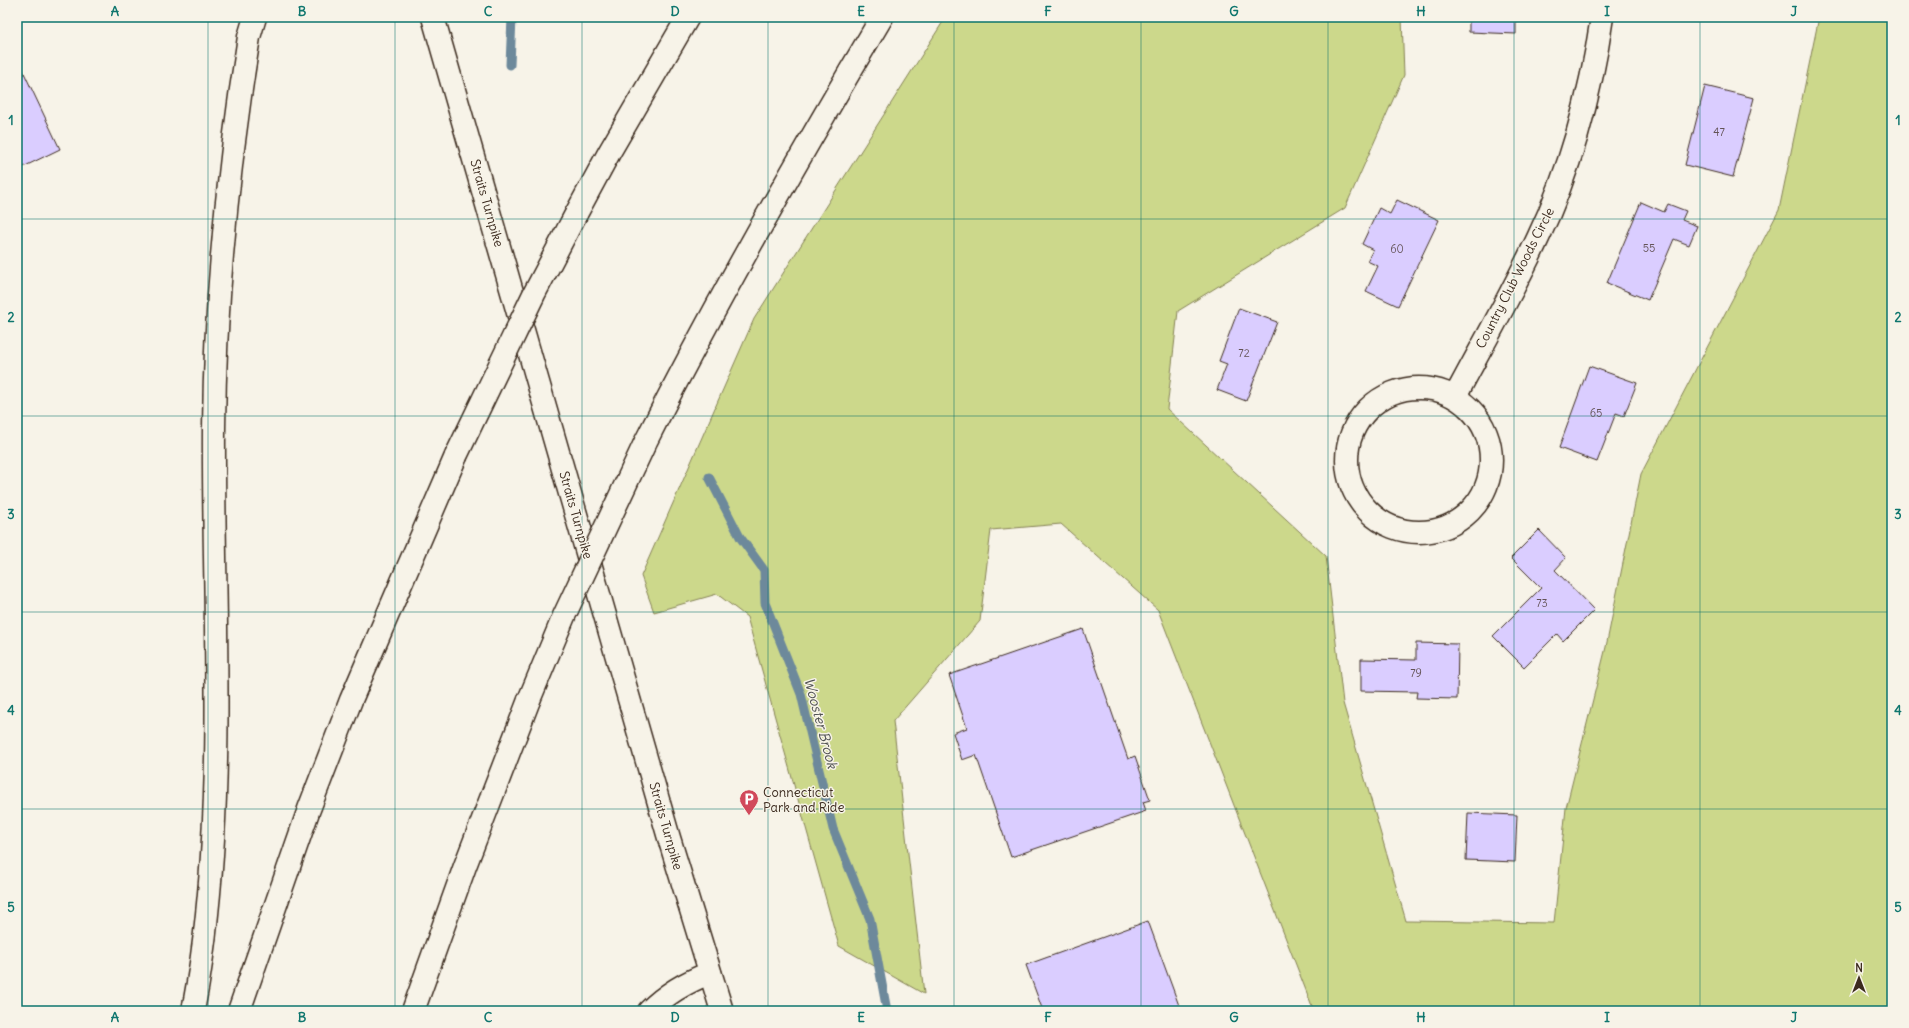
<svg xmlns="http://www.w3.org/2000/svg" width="1909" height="1028" font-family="Delius,sans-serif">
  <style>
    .green { fill: #ccd88b; stroke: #848154 }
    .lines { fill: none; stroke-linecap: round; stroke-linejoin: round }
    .stream { stroke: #6d899b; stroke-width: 9 }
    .building { fill: #dacdff; stroke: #3b2a1e }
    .minor-casing { stroke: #3b2a1e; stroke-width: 25 }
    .major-casing { stroke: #3b2a1e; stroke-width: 25 }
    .highway-casing { stroke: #3b2a1e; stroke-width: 25 }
    .minor { stroke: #f7f3e8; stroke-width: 22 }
    .major { stroke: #f7f3e8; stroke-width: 22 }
    .highway { stroke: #f7f3e8; stroke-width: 22 }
    .highway-bridge-casing { stroke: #3b2a1e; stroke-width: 25; stroke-linecap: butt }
    .highway-bridge { stroke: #f7f3e8; stroke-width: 22 }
    .grid { fill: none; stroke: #0f766e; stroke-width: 1; stroke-opacity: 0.55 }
    .labels { text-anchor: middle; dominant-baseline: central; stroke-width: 3; stroke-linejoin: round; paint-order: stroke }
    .number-label { font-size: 11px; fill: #635356 }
    .street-label { font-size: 13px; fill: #3b2a1e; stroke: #f7f3e8 }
    .poi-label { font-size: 13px; fill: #3b2a1e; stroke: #f7f3e8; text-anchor: start }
    .water-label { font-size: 14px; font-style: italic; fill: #505252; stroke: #f7f3e8 }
    .neatline { fill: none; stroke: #0f766e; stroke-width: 1.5 }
    .grid-label { font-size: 13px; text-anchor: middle; font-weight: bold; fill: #0f766e }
  </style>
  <rect width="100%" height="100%" fill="#f7f3e8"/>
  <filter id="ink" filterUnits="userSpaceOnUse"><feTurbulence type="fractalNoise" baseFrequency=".025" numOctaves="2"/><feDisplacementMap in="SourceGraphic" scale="8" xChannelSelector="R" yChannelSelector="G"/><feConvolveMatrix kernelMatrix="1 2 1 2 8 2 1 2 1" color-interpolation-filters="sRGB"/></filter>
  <g filter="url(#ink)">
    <path class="green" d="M946,17H1402L1404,75L1345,208L1178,311L1167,409L1326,556L1343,703L1406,921L1554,923L1566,808L1606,647L1641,474L1779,210L1819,17H1892V1011H1314L1158,610L1061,524L991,530L980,621L893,721L924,994L839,946L747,617L717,594L654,612L641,576L754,319Z"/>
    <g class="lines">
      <g class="stream">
        <path d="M510,65L512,17"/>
        <path d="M709,477L740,537L764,570L765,603L801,694L833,829L870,919L887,1011"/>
      </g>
    </g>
    <g class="building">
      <path d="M1469,17H1516V34L1469,32Z"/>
      <path d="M1721,17H1751L1750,20Z"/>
      <path d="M17,58L60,149L17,170Z"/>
      <path d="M1705,86L1754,98L1733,177L1685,165Z"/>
      <path d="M1397,200L1439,220L1398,306L1366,291L1378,266L1367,261L1373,250L1362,244L1379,208L1390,214Z"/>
      <path d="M1641,202L1664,212L1668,204L1686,211L1682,220L1697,226L1689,245L1674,239L1648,300L1607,283Z"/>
      <path d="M1239,308L1277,322L1246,401L1217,390L1227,364L1219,361Z"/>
      <path d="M1589,366L1637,383L1624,416L1616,413L1597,462L1559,448Z"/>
      <path d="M1539,530L1566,558L1555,570L1594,610L1563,641L1557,634L1524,667L1493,636L1541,588L1511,558Z"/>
      <path d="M1083,629L1128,759L1135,756L1150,800L1143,802L1146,811L1011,857L976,755L962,760L953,733L967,728L949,675Z"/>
      <path d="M1416,643L1458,644L1457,699L1416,698L1417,692L1361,691V659L1416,660Z"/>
      <path d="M1468,813L1517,815L1515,862L1466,860Z"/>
      <path d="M1148,921L1181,1011H1043L1026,965Z"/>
    </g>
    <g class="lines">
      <defs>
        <g id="minor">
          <circle cx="1419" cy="460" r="72"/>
          <path d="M1455,397C1483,344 1513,292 1538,238C1571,169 1591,93 1602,17"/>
        </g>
        <path id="major" d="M433,17L669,838L722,1011"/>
        <g id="highway">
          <path d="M576,214L610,151L688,17"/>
          <path d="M645,443C718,298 799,157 882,17"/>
          <path d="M193,1011C199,979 204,946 207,914C224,753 213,589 214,428C215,296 228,166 249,37L255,17"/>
          <path d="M239,1011L309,809L351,700L456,456"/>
          <path d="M413,1011L465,866L529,700"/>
          <path d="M649,1011C667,993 686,982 710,973"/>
        </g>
      </defs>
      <use href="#minor" class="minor-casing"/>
      <use href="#major" class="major-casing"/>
      <use href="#highway" class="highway-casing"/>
      <use href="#minor" class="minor"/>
      <use href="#major" class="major"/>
      <use href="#highway" class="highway"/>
      <defs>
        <g id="highway-bridge">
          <path d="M456,456L534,294L576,214"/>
          <path d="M529,700L564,616L645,443"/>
        </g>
      </defs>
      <use href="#highway-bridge" class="highway-bridge-casing"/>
      <use href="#highway-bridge" class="highway-bridge"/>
    </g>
  </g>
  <path class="grid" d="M208,17V1011M395,17V1011M582,17V1011M768,17V1011M954,17V1011M1141,17V1011M1328,17V1011M1514,17V1011M1700,17V1011M17,219H1892M17,416H1892M17,612H1892M17,809H1892"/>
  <defs>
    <symbol id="parking-pin" viewBox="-11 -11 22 30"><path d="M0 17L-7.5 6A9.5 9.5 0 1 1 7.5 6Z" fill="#d1495b" stroke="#f7f3e8"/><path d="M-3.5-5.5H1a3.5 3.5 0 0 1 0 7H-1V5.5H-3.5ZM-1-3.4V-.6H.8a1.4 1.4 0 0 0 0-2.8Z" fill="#fff"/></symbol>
  </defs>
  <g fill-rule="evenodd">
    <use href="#parking-pin" x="738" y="788" width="22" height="30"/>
  </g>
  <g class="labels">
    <g class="number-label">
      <text x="1719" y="132">47</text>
      <text x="1649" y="248">55</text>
      <text x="1397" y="249">60</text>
      <text x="1244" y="353">72</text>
      <text x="1596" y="413">65</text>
      <text x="1542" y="603">73</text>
      <text x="1416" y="673">79</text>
    </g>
    <g class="street-label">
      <text transform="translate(487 203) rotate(74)">Straits Turnpike</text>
      <text transform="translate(1515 278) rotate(-63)">Country Club Woods Circle</text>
      <text transform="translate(576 515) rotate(74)">Straits Turnpike</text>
      <text transform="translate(666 826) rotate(74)">Straits Turnpike</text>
    </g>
    <g class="poi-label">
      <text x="763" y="792">Connecticut<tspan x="763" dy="15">Park and Ride</tspan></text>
    </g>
    <g class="water-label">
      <text transform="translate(821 723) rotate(75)">Wooster Brook</text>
    </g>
  </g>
  <rect width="1909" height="1028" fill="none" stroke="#f7f3e8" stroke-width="44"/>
  <g transform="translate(1859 978)" stroke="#f7f3e8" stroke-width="3" paint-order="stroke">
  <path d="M0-3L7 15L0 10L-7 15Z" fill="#3b2a1e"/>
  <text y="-6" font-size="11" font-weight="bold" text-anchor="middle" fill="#3b2a1e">N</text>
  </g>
  <rect x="22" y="22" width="1865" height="984" class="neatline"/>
  <g class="grid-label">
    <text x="115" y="16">A</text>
    <text x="302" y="16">B</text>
    <text x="488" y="16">C</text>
    <text x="675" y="16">D</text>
    <text x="861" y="16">E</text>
    <text x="1048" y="16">F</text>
    <text x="1234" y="16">G</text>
    <text x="1421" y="16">H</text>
    <text x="1607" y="16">I</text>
    <text x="1794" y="16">J</text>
    <text x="11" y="125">1</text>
    <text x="1898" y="125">1</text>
    <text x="11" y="322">2</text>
    <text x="1898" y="322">2</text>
    <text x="11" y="519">3</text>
    <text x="1898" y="519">3</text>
    <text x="11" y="715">4</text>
    <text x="1898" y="715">4</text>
    <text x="11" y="912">5</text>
    <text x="1898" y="912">5</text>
    <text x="115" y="1022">A</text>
    <text x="302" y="1022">B</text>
    <text x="488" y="1022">C</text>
    <text x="675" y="1022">D</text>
    <text x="861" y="1022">E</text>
    <text x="1048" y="1022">F</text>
    <text x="1234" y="1022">G</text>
    <text x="1421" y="1022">H</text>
    <text x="1607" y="1022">I</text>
    <text x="1794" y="1022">J</text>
  </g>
</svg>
